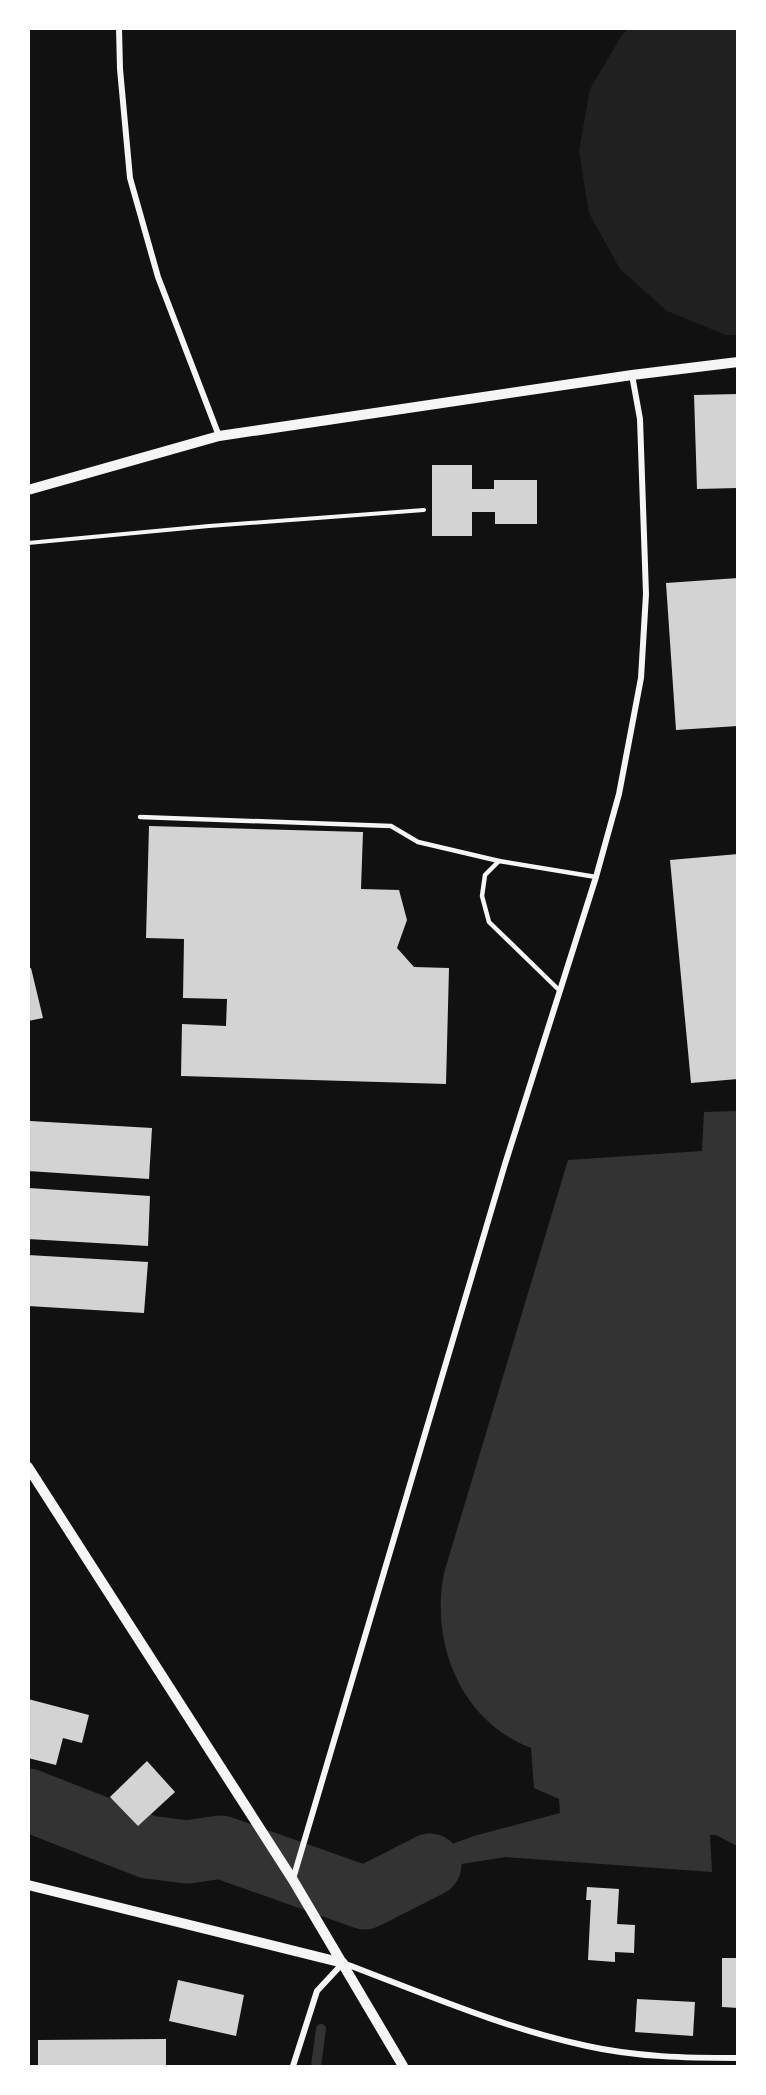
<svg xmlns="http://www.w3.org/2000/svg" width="766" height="2095" font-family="'Titillium Web',sans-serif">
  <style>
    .green { fill: #202020 }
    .water { fill: #333 }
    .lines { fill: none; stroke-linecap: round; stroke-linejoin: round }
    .stream { stroke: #333; stroke-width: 10 }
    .river { stroke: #333; stroke-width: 63 }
    .building { fill: #d3d3d3 }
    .path { stroke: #f5f5f5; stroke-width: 4 }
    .service { stroke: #f5f5f5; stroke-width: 4.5 }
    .minor { stroke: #f5f5f5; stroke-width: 6 }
    .tertiary { stroke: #f5f5f5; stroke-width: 10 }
  </style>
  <rect width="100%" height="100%" fill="#111"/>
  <path class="green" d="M629,28L737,29V335H726L667,311L620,269L589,213L579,151L590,89L622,35Z"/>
  <path class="water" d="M737,1111V1846L716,1835H710L712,1872L506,1857L455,1865L435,1873L362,1914L345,1899L348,1894L405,1861L474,1836L560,1813L559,1799L534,1788L531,1748C461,1721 430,1644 444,1573L568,1160L702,1151L704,1112Z"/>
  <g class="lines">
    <path class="stream" d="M316,2066L321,2029"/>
    <path class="river" d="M28,1800L148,1847L187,1852L221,1847L365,1898L430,1865"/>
  </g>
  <g class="building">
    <path d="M738,394V488L697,489L694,395Z"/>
    <path d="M432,465H472V489H494V480H537V524H495V512H472V536H432Z"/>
    <path d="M738,578V726L676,730L666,583Z"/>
    <path d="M149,826L363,832L361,889L399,890L407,920L397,948L414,967L449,968L446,1084L181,1076L182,1024L226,1026L227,999L183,998L184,939L146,938Z"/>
    <path d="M738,854V1079L691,1083L670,860Z"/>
    <path d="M31,968L43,1018L28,1021V969Z"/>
    <path d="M30,1121L152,1128L149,1179L28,1171Z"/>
    <path d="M29,1188L150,1196L148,1246L28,1239Z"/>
    <path d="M28,1255L148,1262L144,1313L28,1306Z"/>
    <path d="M28,1699L89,1715L82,1743L63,1738L56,1765L28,1758Z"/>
    <path d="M147,1761L175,1792L138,1826L110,1797Z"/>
    <path d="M587,1887L619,1889L617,1924L635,1925L634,1953L615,1952V1962L588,1960L591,1900H586Z"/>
    <path d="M722,1958H738V2008L722,2007Z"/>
    <path d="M178,1980L244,1995L236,2036L169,2021Z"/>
    <path d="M637,1999L695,2002L693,2036L635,2032Z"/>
    <path d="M166,2039V2066H38V2040Z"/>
  </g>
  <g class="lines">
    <path class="path" d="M28,543L209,526L424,510"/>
    <g class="service">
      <path d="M140,817L391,826L418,842L499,861"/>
      <path d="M560,991L489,922L482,896L485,875L499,861L596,877"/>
    </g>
    <g class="minor">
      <path d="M119,28L120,69L130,178L158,277L219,436"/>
      <path d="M293,1879L505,1164L596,877L619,794L641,678L646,594L640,419L632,375"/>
      <path d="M293,2066L317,1991L343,1963C423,1993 503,2028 587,2046C636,2057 687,2058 738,2058"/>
    </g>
    <g class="tertiary">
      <path d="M28,490L219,436L632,375L738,362"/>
      <path d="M28,1467L293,1880L403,2066"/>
      <path d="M28,1885L343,1963"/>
    </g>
  </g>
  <rect width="766" height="2095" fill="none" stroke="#ffffff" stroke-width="60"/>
</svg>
